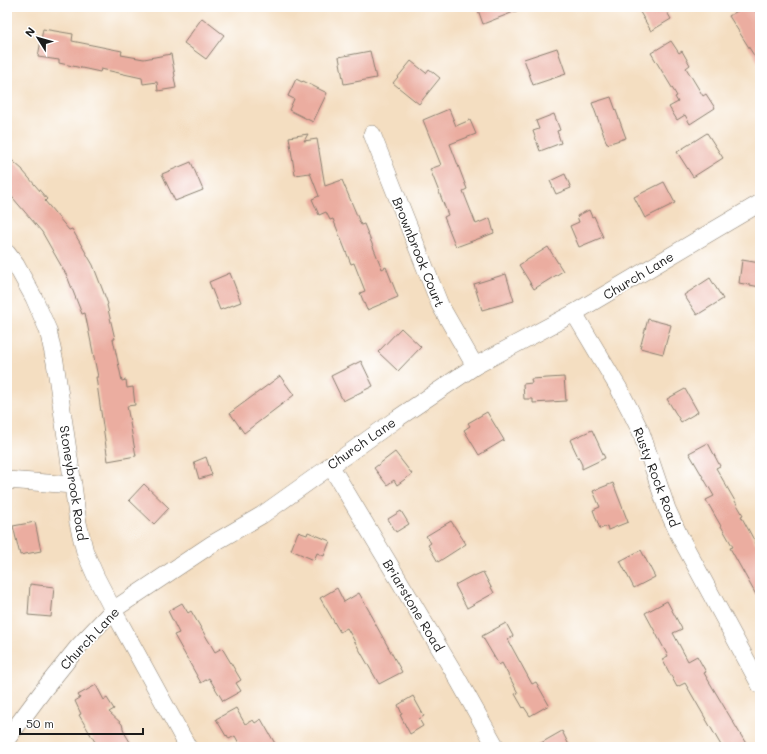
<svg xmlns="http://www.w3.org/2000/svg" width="767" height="754" font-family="Mali,sans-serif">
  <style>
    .building { fill: #ebada0 }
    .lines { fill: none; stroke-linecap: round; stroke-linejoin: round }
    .minor-casing { stroke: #887d6e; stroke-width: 18 }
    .minor { stroke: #fff; stroke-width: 17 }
    .labels { text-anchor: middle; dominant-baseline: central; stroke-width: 3.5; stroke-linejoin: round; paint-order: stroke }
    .street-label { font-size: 13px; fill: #1c1c1c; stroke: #fff }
  </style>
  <rect width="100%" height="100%" fill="#fff"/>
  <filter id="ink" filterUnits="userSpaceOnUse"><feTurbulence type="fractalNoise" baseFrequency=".025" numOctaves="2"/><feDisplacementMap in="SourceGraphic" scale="8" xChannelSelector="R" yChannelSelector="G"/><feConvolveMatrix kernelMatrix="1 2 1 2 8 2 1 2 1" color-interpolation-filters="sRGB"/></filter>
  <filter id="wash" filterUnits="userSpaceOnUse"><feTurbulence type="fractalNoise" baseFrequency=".012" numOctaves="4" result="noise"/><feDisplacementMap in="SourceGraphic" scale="16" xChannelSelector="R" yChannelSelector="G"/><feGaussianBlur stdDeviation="0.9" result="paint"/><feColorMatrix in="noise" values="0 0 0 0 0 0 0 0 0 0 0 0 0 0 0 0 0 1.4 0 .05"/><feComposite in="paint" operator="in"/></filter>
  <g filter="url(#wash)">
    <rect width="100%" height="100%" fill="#f4dec1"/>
    <g id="blocks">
      <g class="building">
        <path d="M477,7H524V8L483,24Z"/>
        <path d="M637,7H664L671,19L651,31Z"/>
        <path d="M744,7H753L760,19V65L729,16Z"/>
        <path d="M202,18L224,35L206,59L184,43Z"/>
        <path d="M43,29L73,34L72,41L122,51L121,55L144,59L171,54L175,76L174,77L176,88L158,91L157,82L143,84L142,78L101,69L100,72L59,63V60L38,57Z"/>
        <path d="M671,41L679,53L682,51L690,65L686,68L703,96L706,94L715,108L690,124L685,115L677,120L669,107L678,102L675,97L677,96L651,53Z"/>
        <path d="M557,48L566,74L533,85L524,59Z"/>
        <path d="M370,51L376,78L344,84L339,57Z"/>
        <path d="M411,61L426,73L429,69L440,78L419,104L393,83Z"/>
        <path d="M296,79L302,82L303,81L327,93L313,122L289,110L294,99L288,96Z"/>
        <path d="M611,97L626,138L607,144L592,103Z"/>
        <path d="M449,109L456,126L470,120L476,134L450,144L467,189L463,191L476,224L490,218L494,233L456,247L444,217L448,215L430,169L441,165L423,120Z"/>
        <path d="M554,114L560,130L557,131L561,143L540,151L533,131L539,129L536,121Z"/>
        <path d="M707,133L723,158L693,177L677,152Z"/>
        <path d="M308,134L304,141L317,139L325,186L342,180L361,225L364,224L382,269L386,267L398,297L367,310L360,293L365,291L354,263L351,264L333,219L330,220L326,212L319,215L312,199L319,196L310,173L295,175L289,137Z"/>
        <path d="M7,156L23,170V171L47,199L45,201L69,230L72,229L93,265L108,304L107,305L115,339H113L122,381L126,380L127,388L133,387L135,405L127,406L136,456L108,461L96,377H98L85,313L82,314L67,276L42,232L7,191Z"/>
        <path d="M191,162L203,190L175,201L162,174Z"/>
        <path d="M565,174L571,188L556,194L550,181Z"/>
        <path d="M664,182L675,203L645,218L634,197Z"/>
        <path d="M589,210L592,217L594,216L603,237L579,247L570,226L579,222L577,216Z"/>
        <path d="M548,247L563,271L534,289L519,265Z"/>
        <path d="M742,260L760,263V287L739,283Z"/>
        <path d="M230,273L241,302L220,310L209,282Z"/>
        <path d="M506,274L514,301L482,310L474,284Z"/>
        <path d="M710,278L723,299L697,315L684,295Z"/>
        <path d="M648,319L671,325L663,354L640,348Z"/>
        <path d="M401,328L421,347L398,371L378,352Z"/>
        <path d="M361,361L373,386L343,401L331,376Z"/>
        <path d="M280,376L294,395L244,433L230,413Z"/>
        <path d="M564,377L566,401L533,403V399H524L523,384L532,383L531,379Z"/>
        <path d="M685,389L698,412L681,422L667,399Z"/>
        <path d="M487,412L504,440L479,455L464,430L470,426L468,423Z"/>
        <path d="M592,430L605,458L582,469V465L570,440Z"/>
        <path d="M708,443L720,466L716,468L743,515L741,516L760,551V602L730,548L733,547L706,500L714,496L689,453Z"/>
        <path d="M395,452L412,474L397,485L394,480L387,485L374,468Z"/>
        <path d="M206,457L212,475L199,479L194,462Z"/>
        <path d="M613,483L628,522L608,530L607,526L600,529L593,510L600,507L593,491Z"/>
        <path d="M144,484L169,508L154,524L129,500Z"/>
        <path d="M401,511L409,524L396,532L388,519Z"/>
        <path d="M451,521L466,544L438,562L428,545L431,543L426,536Z"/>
        <path d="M35,522L41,551L20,555L13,526Z"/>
        <path d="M298,532L307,535L308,532L330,541L324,556L317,553L314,560L291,550Z"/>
        <path d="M641,550L655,577L634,588L620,561Z"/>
        <path d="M483,572L494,593L467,608L455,585L473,575L474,576Z"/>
        <path d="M30,584L54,587L51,617L28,615Z"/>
        <path d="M337,588L344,602L359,593L372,616H371L402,672L379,684L347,628L340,632L320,598Z"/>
        <path d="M667,601L682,629L673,633L688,661L697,656L706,672L704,673L748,747H722L685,683L677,687L662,659L668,656L645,613Z"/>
        <path d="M182,603L188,613L191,611L215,652L222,648L241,680L236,683L241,691L223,701L209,678L201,683L174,635L179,633L168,611Z"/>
        <path d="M506,623L513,636L508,640L532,684L536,682L549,705L530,716L524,707L523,708L515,694L518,693L502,663L499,665L482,636Z"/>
        <path d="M96,685L104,700L107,698L114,709L109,712L122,724L124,732L133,747H98L79,715L81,714L75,701L80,698L78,695Z"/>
        <path d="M413,696L424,716L419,719L423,726L410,734L400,715L402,714L398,705Z"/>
        <path d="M236,708L245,724L253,720L255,723L261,719L277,747H241L235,736L229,739L227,735L226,736L216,719Z"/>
        <path d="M562,731L570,747H534Z"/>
      </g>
    </g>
  </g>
  <g filter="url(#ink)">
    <use href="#blocks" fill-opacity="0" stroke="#887d6e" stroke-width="1"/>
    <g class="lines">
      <defs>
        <g id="minor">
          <path d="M372,134L440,305L475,366"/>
          <path d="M7,253L16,265L34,298L48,330L55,362L73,485L78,523L85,552L96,577L113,610L188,747"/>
          <path d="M574,313L618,387L630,410L641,432L667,509L680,537L760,685"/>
          <path d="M330,465L455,674L496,747"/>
          <path d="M7,480L73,485"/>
          <path d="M7,739L45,688L78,647L113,610L212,544L262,515L398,418L475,366L574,313L760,203"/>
        </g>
      </defs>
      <use href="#minor" class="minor-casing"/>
      <use href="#minor" class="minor"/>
    </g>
  </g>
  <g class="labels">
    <g class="street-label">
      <text transform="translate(419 252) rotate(68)">Brownbrook Court</text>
      <text transform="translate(638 275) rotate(-31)">Church Lane</text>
      <text transform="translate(361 443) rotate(-35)">Church Lane</text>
      <text transform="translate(657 477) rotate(69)">Rusty Rock Road</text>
      <text transform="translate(74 483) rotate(81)">Stoneybrook Road</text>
      <text transform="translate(414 605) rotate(59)">Briarstone Road</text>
      <text transform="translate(89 638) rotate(-47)">Church Lane</text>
    </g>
  </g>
  <rect width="767" height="754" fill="none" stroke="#fff" stroke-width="24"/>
  <g transform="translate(38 38) rotate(307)" stroke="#ffffff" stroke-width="3" paint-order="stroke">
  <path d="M0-3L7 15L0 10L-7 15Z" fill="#1c1c1c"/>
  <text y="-6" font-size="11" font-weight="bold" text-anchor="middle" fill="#1c1c1c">N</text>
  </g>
  <path d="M20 728v6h123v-6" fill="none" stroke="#1c1c1c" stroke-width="2"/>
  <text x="26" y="728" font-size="12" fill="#1c1c1c" stroke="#ffffff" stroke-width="3" paint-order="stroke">50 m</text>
</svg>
